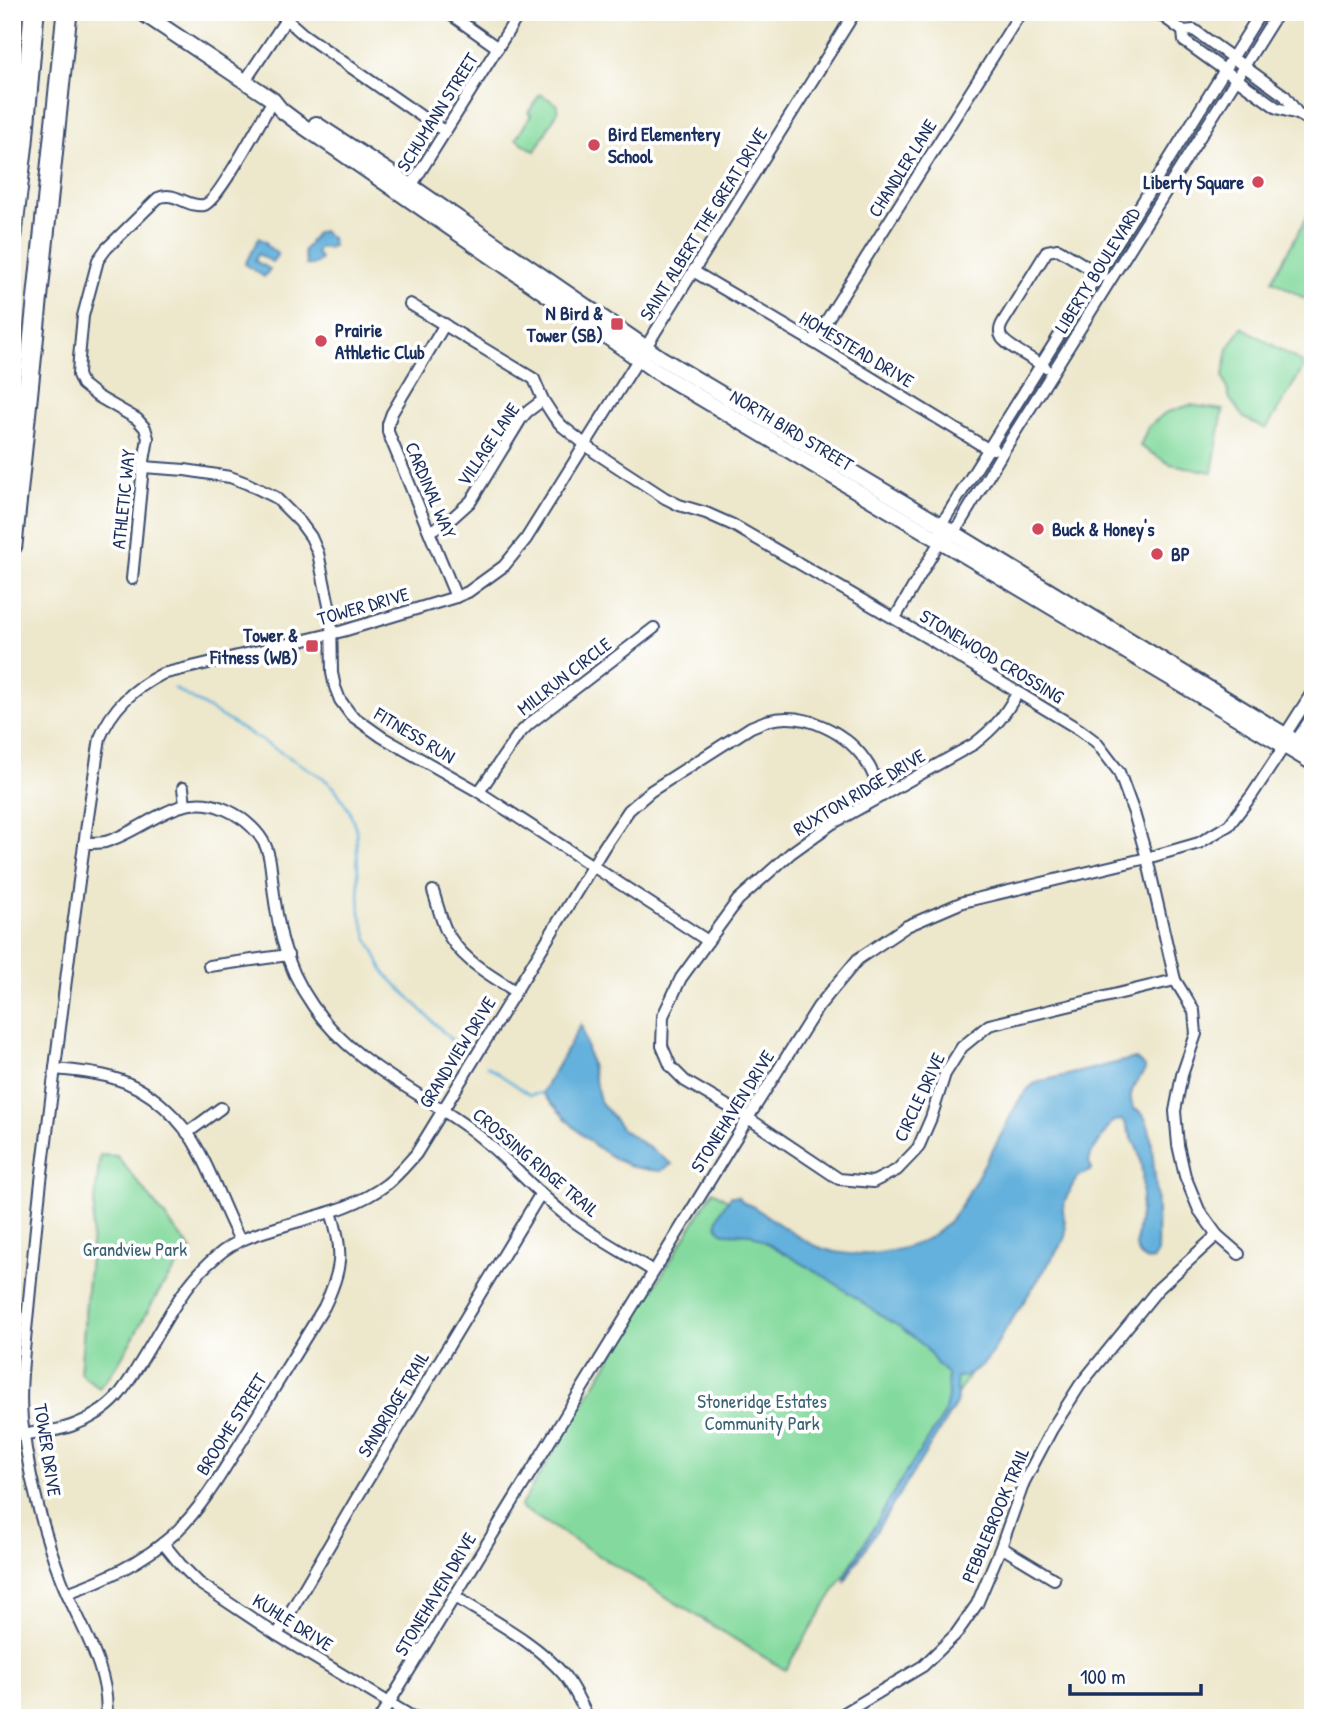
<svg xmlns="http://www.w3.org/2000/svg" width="1325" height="1730" font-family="'Patrick Hand',sans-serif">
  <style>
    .green { fill: #84da9e; stroke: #50847e; stroke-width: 2 }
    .water { fill: #63b1dc; stroke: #3f709d; stroke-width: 2 }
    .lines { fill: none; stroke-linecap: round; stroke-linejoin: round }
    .stream { stroke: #63b1dc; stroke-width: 2.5 }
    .street-casing { stroke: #3a4b6e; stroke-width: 14 }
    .secondary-casing { stroke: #3a4b6e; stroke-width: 18 }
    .highway-casing { stroke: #3a4b6e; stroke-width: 23 }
    .street { stroke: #fff; stroke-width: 10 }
    .secondary { stroke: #fff; stroke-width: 14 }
    .highway { stroke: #fff; stroke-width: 19 }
    .poi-dot { fill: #d1495b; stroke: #fff; stroke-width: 2.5 }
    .labels { text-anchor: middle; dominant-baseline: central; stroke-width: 7; stroke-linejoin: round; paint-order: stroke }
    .street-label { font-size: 19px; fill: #1b2f5e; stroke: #fff }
    .poi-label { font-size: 19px; font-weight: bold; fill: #1b2f5e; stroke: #fff; text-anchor: start }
    .park-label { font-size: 19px; fill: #3a6271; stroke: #fff }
  </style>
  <rect width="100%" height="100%" fill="#fff"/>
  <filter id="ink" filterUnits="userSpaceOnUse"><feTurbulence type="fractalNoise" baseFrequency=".0143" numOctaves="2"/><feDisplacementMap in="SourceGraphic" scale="14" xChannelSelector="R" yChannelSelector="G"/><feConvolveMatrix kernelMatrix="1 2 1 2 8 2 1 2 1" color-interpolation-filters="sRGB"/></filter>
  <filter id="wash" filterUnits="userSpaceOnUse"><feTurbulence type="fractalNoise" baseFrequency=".00686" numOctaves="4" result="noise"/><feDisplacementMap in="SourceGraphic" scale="28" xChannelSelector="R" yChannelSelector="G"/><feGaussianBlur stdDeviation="1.57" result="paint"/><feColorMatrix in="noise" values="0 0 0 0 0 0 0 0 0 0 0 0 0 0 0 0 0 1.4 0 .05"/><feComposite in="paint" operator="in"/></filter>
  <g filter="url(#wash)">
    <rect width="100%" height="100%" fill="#ede7cb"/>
    <g class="green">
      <path d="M540,94L557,104L558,111L535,151L516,139L531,115L528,113Z"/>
      <path d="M1313,206V303L1272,280Z"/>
      <path d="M1242,327L1301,362L1304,367L1266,429L1244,418L1230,399L1223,376L1228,349Z"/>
      <path d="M1190,405L1223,410L1212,472L1170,464L1140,446L1148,427L1165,413Z"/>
      <path d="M100,1155L117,1156L192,1251C150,1289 136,1347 99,1388L80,1373L93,1220Z"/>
      <path d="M713,1191L905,1310L1064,1223L785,1670L520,1507Z"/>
    </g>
    <g class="water">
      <path d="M322,231L331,238L333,245L329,248L319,247L316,253L321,259C317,264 312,266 306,265C307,260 303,255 304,250C305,249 314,237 316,233Z"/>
      <path d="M259,238L267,243L266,245L278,254L272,262L258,254L255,261L270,269L264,277L245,264Z"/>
      <path d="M581,1024L600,1101L622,1129L672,1164L661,1171C651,1170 638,1169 628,1165C593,1151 567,1120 542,1093Z"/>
      <path d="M1132,1059H1136L1145,1067V1070C1137,1082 1125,1094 1134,1109C1138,1111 1140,1110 1143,1115C1151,1126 1152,1144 1153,1158C1157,1190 1158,1221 1157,1253L1154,1259C1144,1262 1138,1256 1136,1246C1139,1216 1147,1185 1139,1154C1137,1147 1133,1141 1130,1134C1125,1123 1126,1117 1112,1122L1091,1154L1089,1163L1092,1168L1090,1171C1090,1171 1080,1175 1080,1175C1074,1180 1062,1204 1063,1212C1064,1222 1068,1229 1064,1240L1000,1338C993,1355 976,1378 956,1377L957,1399L956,1404L845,1581V1577L903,1477L944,1415L948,1396L947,1374L937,1364L924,1346L900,1327L886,1319L827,1278L751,1234C745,1233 724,1234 722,1232C709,1224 726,1203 731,1196H738L744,1203L752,1206C773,1219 793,1236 816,1246C834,1254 860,1256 879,1253C939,1245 954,1221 981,1170C987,1158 996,1146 1002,1133C1010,1118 1022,1088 1038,1082Z"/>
    </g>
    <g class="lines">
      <g class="stream">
        <path d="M174,688L322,777L335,788L350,812L356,829L360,913L368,939L384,972L460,1049"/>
        <path d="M487,1066L530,1095L542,1093"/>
      </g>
    </g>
  </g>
  <g filter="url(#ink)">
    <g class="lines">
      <defs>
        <g id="street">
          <path d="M447,12L498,48"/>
          <path d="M1157,12L1183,31L1194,30L1285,96L1298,114"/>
          <path d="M286,19L303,34L431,123L445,131"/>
          <path d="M1183,31L1184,41L1277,108L1298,114L1313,123"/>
          <path d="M245,81L291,12"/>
          <path d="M408,191L520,12"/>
          <path d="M693,271L813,342L988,449H994"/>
          <path d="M410,304L534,379L543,400L554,417L562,426L596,453L665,498L679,505L706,513L733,525L931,640L1080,730L1096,742L1119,772L1134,813L1147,858L1175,980L1194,1011L1196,1034L1182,1075L1175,1111L1178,1145L1185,1176L1199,1210L1217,1235L1239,1254"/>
          <path d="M445,324L392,413L388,424V432L456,597"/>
          <path d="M813,342L1021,12"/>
          <path d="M1045,367C1036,361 1007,346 1002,338C998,332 1000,327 1003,322L1044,256L1047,251L1058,249L1102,276"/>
          <path d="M143,467L185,470L230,477L246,483L275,497L300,522L311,537L318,553L331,615L332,673L335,687L340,700L351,715L382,737L479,792L708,941"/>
          <path d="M941,530V525L1261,12"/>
          <path d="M430,531L451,519L471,501L521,419L527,412L543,400"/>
          <path d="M948,537L954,533L1004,450L1278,12"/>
          <path d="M132,579L143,467L148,438L145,428L137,419L97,396L82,384L78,375L79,358L83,316L98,260L106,249L158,198C175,190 187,208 204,205C217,203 264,115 273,100"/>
          <path d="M895,618L940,541"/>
          <path d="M1018,692C1004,716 996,727 974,744L830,825L791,853L738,900L681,978L663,1016L662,1046L671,1067L685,1081L748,1118L839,1179L873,1182L897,1170L918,1148L931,1118L945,1074L962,1047L989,1025L1175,980"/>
          <path d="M1285,735L1313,691"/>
          <path d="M1298,742L1300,735L1313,715"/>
          <path d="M183,788L185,804"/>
          <path d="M479,792L518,735L529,724L654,628"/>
          <path d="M84,843C91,843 98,843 105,842C145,831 177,790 222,808C238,814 254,826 263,841C271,854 271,872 273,887C275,904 278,922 282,939C288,962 299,986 313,1006C352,1063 416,1089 470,1129C505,1155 533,1190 568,1217C594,1237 625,1253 653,1271"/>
          <path d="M433,891C437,903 440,916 445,928C458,958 490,975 515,991"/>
          <path d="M209,966L288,955"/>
          <path d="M55,1069C74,1071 94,1072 113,1078C150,1088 183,1120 200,1153C215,1181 225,1212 240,1240"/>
          <path d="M187,1133L221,1108"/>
          <path d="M24,1434C42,1432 60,1431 76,1424C90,1419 106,1409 116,1398C124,1389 131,1378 137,1368C162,1329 181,1285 217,1256C235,1240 256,1234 279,1227C315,1216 356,1208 387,1184C398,1175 407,1164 416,1154L604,847L629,810L651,791L751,727C756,725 761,723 766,721C805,710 849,733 869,766C874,775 878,786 882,796"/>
          <path d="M163,1543L180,1564L199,1583L277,1635L414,1718"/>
          <path d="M1001,1547L1054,1579"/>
          <path d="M67,1593C106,1579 143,1562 174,1534C203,1507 222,1472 243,1439C270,1395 297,1351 324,1307C342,1270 344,1251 331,1212"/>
          <path d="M454,1596C490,1619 536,1642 564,1675C574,1688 581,1703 588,1718"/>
          <path d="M277,1635L358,1496L541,1193"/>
          <path d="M106,1718C112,1671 77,1621 61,1579C42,1528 28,1474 22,1420C19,1387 24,1353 27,1320C32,1271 36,1222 42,1173C60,1028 77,883 100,738C112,708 133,689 162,674L343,631L456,597L468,592L504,566L526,539L855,12"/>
          <path d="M380,1718L748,1118L818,1007L858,959L907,926L963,902L1147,858L1199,843L1229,825L1252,795L1287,742"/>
          <path d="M836,1718L923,1666L956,1634L977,1604L1001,1547L1024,1482L1052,1429L1080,1385L1158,1289L1217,1235"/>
        </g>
        <g id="secondary">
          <path d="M141,12L273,100L281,110L297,122L572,312L654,370L1313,763"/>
          <path d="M316,124L411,186L661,358L941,525L1313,752"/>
        </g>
        <g id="highway">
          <path d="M12,234L23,142L34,12"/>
          <path d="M12,545L67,12"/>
        </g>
      </defs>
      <use href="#street" class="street-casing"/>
      <use href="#secondary" class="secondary-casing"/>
      <use href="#highway" class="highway-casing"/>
      <use href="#street" class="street"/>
      <use href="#secondary" class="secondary"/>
      <use href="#highway" class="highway"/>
    </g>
  </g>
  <g class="poi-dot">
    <circle cx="594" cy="145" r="7"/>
    <circle cx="1258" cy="182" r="7"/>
    <rect x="610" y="317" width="14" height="14" rx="3.5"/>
    <circle cx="321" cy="341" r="7"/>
    <circle cx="1038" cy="529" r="7"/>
    <circle cx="1157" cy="554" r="7"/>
    <rect x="305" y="639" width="14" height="14" rx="3.5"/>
  </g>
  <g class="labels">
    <g class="street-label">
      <text transform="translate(437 112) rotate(-58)">SCHUMANN STREET</text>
      <text transform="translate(902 168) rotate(-58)">CHANDLER LANE</text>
      <text transform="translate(703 224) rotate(-58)">SAINT ALBERT THE GREAT DRIVE</text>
      <text transform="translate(1097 270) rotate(-58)">LIBERTY BOULEVARD</text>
      <text transform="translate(857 349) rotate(31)">HOMESTEAD DRIVE</text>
      <text transform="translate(792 430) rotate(31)">NORTH BIRD STREET</text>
      <text transform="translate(488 444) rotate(-56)">VILLAGE LANE</text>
      <text transform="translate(431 490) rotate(67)">CARDINAL WAY</text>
      <text transform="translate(123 499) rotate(-84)">ATHLETIC WAY</text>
      <text transform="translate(363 606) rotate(-16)">TOWER DRIVE</text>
      <text transform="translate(992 656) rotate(31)">STONEWOOD CROSSING</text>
      <text transform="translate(564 676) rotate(-38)">MILLRUN CIRCLE</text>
      <text transform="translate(415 735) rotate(31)">FITNESS RUN</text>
      <text transform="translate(859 792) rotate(-31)">RUXTON RIDGE DRIVE</text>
      <text transform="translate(457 1052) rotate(-58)">GRANDVIEW DRIVE</text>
      <text transform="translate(919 1097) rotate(-65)">CIRCLE DRIVE</text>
      <text transform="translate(732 1111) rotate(-58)">STONEHAVEN DRIVE</text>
      <text transform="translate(536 1162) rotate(40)">CROSSING RIDGE TRAIL</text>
      <text transform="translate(393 1404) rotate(-59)">SANDRIDGE TRAIL</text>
      <text transform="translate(231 1424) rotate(-58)">BROOME STREET</text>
      <text transform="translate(48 1450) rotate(81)">TOWER DRIVE</text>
      <text transform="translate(995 1515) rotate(-67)">PEBBLEBROOK TRAIL</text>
      <text transform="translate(435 1594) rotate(-59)">STONEHAVEN DRIVE</text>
      <text transform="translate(293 1622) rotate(32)">KUHLE DRIVE</text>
    </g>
    <g class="poi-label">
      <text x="608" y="134">Bird Elementery<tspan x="608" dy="22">School</tspan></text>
      <text x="1244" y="182" text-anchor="end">Liberty Square</text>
      <text x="603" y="313" text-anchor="end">N Bird &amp;<tspan x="603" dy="22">Tower (SB)</tspan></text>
      <text x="335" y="330">Prairie<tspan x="335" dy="22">Athletic Club</tspan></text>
      <text x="1052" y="529">Buck &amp; Honey's</text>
      <text x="1171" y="554">BP</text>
      <text x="298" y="635" text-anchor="end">Tower &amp;<tspan x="298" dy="22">Fitness (WB)</tspan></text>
    </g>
    <g class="park-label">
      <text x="135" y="1249">Grandview Park</text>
      <text x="762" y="1401">Stoneridge Estates<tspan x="762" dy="22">Community Park</tspan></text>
    </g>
  </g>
  <rect width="1325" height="1730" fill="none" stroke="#fff" stroke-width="42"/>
  <path d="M1070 1684v10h131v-10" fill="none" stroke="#1b2f5e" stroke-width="3.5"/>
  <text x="1080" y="1684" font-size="21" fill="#1b2f5e" stroke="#ffffff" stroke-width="5" paint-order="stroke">100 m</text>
</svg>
